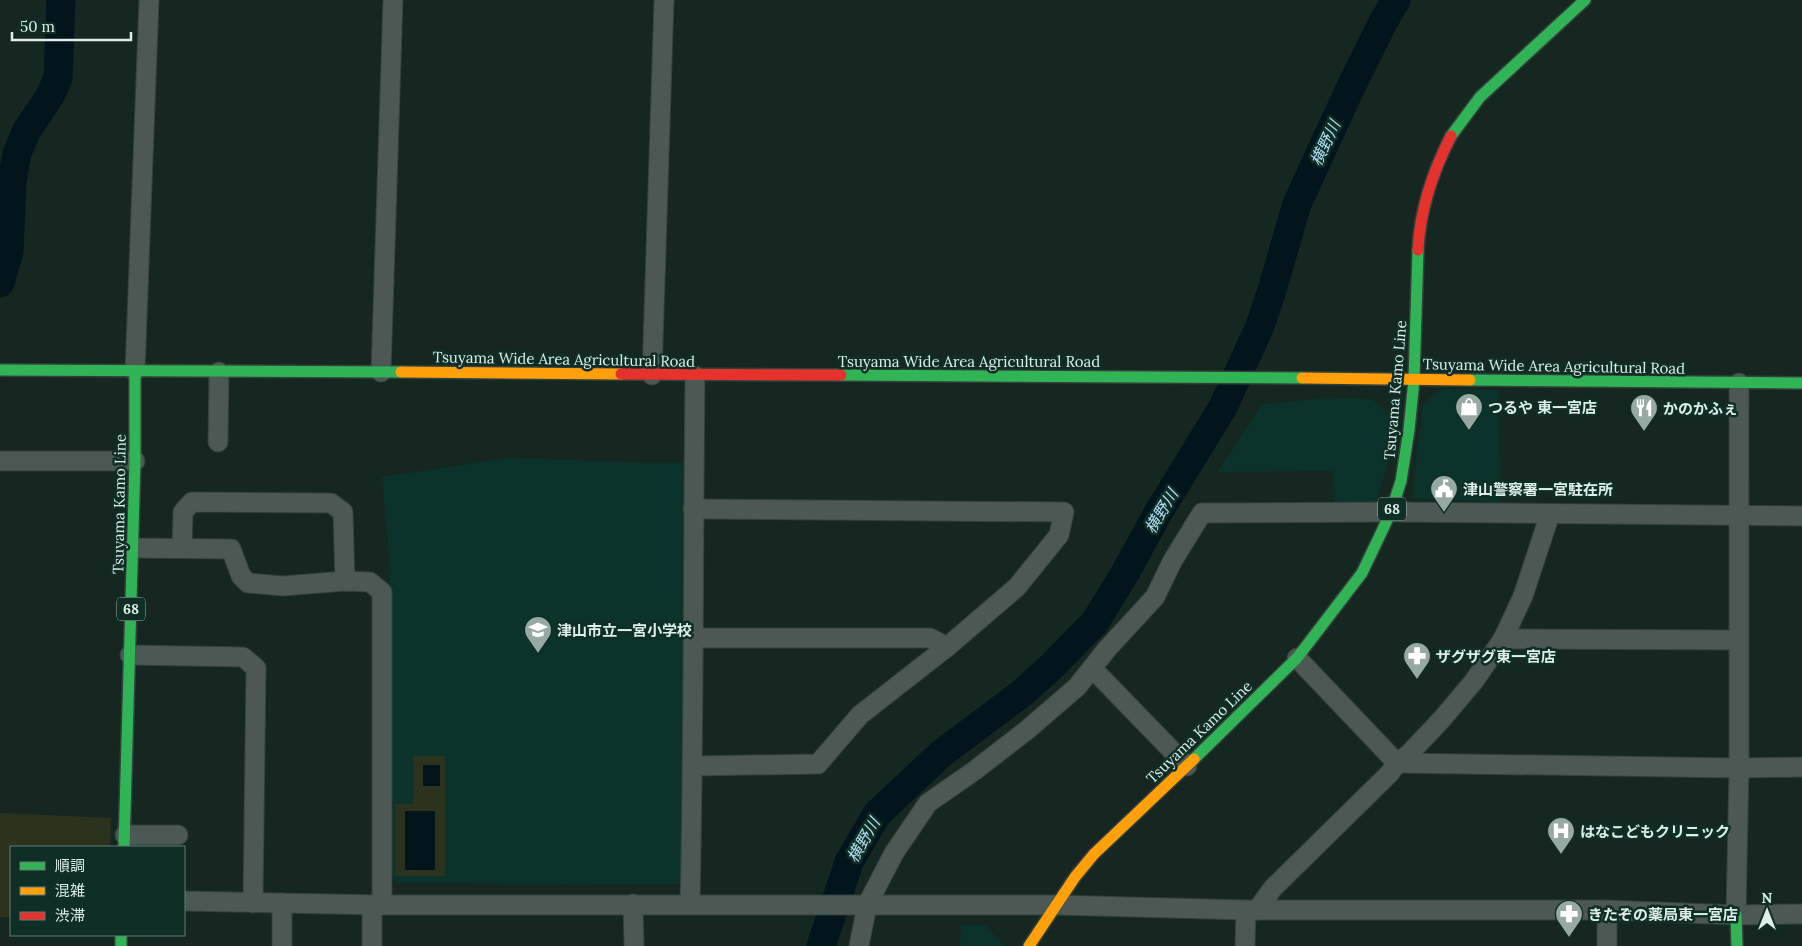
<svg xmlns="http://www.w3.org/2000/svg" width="1802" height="946" font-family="Lora,'Noto Sans JP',serif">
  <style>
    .built { fill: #0c332b }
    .green { fill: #2c331d }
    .water { fill: #02151d }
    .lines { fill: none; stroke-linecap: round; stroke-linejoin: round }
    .river { stroke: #02151d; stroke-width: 29 }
    .street-casing { stroke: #33403c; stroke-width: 21 }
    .fast-casing { stroke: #33403c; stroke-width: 14 }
    .slow-casing { stroke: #33403c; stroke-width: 14 }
    .jam-casing { stroke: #33403c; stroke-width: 14 }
    .street { stroke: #4c5854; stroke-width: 19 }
    .fast { stroke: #30b455; stroke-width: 11 }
    .slow { stroke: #ff9f0a; stroke-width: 11 }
    .jam { stroke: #e5322d; stroke-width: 11 }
    .labels { text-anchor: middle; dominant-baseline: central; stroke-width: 5; stroke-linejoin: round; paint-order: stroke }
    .shield { fill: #0f2e26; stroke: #a0b5af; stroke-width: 1 }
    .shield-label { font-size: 14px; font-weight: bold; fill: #deefea }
    .street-label { font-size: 15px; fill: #deefea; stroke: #0f2e26 }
    .poi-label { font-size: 15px; font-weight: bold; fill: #deefea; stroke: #0f2e26; text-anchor: start }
    .water-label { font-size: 16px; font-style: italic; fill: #b3e0f7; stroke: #0f2e26 }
  </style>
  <rect width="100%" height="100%" fill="#162722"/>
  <g class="built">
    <path d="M1442,389L1499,390L1500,502L1412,498L1423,404Z"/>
    <path d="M1324,398L1372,399L1387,413L1391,451L1375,506L1335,507L1333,471L1218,472L1262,405Z"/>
    <path d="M509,458L649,463H688L682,881L678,884L396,883L391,875L390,565L382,477Z"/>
    <path d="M961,925H985L1004,946H960Z"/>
  </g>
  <g class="green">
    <path d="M413,756H445V876H395V804H413Z"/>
    <path d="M0,813L111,818L110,847H11V918L0,917Z"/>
  </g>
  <g class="water">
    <rect x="423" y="765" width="17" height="21"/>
    <rect x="405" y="811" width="30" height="59"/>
  </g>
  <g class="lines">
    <g class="river">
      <path d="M0,283L9,252L12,181L17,153L27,130L50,96L58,78L61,0"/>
      <path d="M821,946L849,862L877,814L942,753L1021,694L1052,666L1095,622L1124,575L1158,513L1223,407L1260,326L1272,290L1297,204L1348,93L1383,22L1396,0"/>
    </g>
    <defs>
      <g id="street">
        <path d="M135,371L149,0"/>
        <path d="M381,372L393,0"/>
        <path d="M652,375L664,0"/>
        <path d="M218,442L219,372"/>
        <path d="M0,461H135"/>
        <path d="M693,509L1064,512L1059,535L1017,587L947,647L860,715L818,764L693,766"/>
        <path d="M133,548L231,549L241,576L248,583L283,586L345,581L370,582L382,592V905"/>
        <path d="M182,548L183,512L192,502L331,503L343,512L345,581"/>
        <path d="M693,638H930L947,647"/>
        <path d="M1503,639L1738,640"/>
        <path d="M130,655L243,657L256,668L253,903"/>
        <path d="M1297,658L1397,763L1739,768L1802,767"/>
        <path d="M1092,668L1187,766"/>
        <path d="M125,835H178"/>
        <path d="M184,901L382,905H1056L1246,910H1607L1736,915L1802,914"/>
        <path d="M282,903V946"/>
        <path d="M633,904L634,946"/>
        <path d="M690,904C694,728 693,552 695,376"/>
        <path d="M372,905V946"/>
        <path d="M1257,910L1273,888L1390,773L1397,763L1409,754L1442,719L1474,681L1503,639L1523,596L1550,514"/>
        <path d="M1736,915L1739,768V383"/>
        <path d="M859,946L867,905L894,853L928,803L974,771L1027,730L1077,687L1107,649L1155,597L1173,560L1202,513L1391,512L1802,516"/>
        <path d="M1245,946L1246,910"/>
        <path d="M1607,946V910"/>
      </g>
      <g id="fast">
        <path d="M1451,136L1480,97L1585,0"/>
        <path d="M0,370L401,372"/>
        <path d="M841,375L1302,378"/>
        <path d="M1470,380L1802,383"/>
        <path d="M1194,759L1297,658L1362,573L1391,512L1401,481L1409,430L1414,380L1418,250"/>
        <path d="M124,847L135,461V371"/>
        <path d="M1736,915L1737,946"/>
        <path d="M121,935V946"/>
      </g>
      <g id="slow">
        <path d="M401,372L621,374"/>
        <path d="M1302,378L1470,380"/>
        <path d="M1029,946L1075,877L1094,854L1194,759"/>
      </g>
      <g id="jam">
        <path d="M1418,250C1420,209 1432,173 1451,136"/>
        <path d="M621,374L841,375"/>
      </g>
    </defs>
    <use href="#street" class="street-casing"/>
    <use href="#fast" class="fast-casing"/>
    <use href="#slow" class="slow-casing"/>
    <use href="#jam" class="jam-casing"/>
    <use href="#street" class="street"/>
    <use href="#fast" class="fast"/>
    <use href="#slow" class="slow"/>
    <use href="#jam" class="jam"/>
  </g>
  <defs>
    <symbol id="shop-pin" viewBox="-11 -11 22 30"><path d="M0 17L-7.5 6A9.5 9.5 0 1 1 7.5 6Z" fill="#98a9a4" stroke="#0f2e26"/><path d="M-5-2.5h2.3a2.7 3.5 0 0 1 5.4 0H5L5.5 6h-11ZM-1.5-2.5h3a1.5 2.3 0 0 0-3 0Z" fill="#fff"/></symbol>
    <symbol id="restaurant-pin" viewBox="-11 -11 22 30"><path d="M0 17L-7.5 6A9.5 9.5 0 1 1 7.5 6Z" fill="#98a9a4" stroke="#0f2e26"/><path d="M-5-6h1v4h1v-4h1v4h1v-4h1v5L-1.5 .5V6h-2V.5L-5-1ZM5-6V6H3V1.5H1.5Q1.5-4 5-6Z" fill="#fff"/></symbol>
    <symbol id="civic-pin" viewBox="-11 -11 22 30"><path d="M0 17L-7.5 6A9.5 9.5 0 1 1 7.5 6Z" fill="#98a9a4" stroke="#0f2e26"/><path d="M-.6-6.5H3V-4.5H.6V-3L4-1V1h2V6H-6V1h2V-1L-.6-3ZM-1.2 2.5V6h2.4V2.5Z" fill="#fff"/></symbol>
    <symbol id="school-pin" viewBox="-11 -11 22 30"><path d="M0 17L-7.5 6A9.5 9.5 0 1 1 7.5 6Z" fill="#98a9a4" stroke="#0f2e26"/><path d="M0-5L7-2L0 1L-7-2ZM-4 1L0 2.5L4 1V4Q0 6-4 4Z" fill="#fff"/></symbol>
    <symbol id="pharmacy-pin" viewBox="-11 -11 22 30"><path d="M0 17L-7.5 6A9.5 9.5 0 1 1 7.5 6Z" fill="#98a9a4" stroke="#0f2e26"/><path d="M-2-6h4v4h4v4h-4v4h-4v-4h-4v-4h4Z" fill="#fff"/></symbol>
    <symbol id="hospital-pin" viewBox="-11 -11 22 30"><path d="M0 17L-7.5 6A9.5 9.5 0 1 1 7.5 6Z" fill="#98a9a4" stroke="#0f2e26"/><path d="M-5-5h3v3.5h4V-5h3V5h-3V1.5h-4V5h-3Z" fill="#fff"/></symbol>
  </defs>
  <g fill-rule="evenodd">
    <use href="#shop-pin" x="1453" y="391" width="32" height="43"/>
    <use href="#restaurant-pin" x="1628" y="392" width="32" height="43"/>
    <use href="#civic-pin" x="1428" y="473" width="32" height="43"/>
    <use href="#school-pin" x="522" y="614" width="32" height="43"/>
    <use href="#pharmacy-pin" x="1401" y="640" width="32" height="43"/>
    <use href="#hospital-pin" x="1545" y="815" width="32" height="43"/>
    <use href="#pharmacy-pin" x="1553" y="898" width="32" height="43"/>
  </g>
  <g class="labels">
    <g class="shield">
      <rect x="1378" y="497.5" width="28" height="23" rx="4"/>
      <rect x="117" y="597.5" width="28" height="23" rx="4"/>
    </g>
    <g class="shield-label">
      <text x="1392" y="509">68</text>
      <text x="131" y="609">68</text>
    </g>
    <g class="street-label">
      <text transform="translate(564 359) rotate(1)">Tsuyama Wide Area Agricultural Road</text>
      <text x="969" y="361">Tsuyama Wide Area Agricultural Road</text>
      <text transform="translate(1554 366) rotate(1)">Tsuyama Wide Area Agricultural Road</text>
      <text transform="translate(1395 390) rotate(-85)">Tsuyama Kamo Line</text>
      <text transform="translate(119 504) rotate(-89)">Tsuyama Kamo Line</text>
      <text transform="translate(1199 732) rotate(-44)">Tsuyama Kamo Line</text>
    </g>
    <g class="poi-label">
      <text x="1488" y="407">つるや 東一宮店</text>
      <text x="1663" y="408">かのかふぇ</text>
      <text x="1463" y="489">津山警察署一宮駐在所</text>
      <text x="557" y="630">津山市立一宮小学校</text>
      <text x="1436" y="656">ザグザグ東一宮店</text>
      <text x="1580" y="831">はなこどもクリニック</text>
      <text x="1588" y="914">きたぞの薬局東一宮店</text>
    </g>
    <g class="water-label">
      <text transform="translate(1325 143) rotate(-65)">横野川</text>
      <text transform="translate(1161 511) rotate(-59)">横野川</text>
      <text transform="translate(863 840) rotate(-60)">横野川</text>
    </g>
  </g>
  <rect x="10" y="846" width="175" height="90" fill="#0f2e26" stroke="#627b74"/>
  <rect x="20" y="862" width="25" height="8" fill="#30b455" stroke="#627b74"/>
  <text x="55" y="871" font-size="15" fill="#deefea">順調</text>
  <rect x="20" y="887" width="25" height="8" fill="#ff9f0a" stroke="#627b74"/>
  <text x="55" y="896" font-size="15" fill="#deefea">混雑</text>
  <rect x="20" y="912" width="25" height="8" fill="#e5322d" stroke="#627b74"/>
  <text x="55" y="921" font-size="15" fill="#deefea">渋滞</text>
  <g transform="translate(1767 911)" stroke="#0f2e26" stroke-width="4" paint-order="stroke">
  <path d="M0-4L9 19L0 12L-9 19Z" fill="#deefea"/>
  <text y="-8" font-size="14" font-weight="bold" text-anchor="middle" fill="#deefea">N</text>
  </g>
  <path d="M12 32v8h119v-8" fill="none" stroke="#deefea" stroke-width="2.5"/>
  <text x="20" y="32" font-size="15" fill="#deefea" stroke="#0f2e26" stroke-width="4" paint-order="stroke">50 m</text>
</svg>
